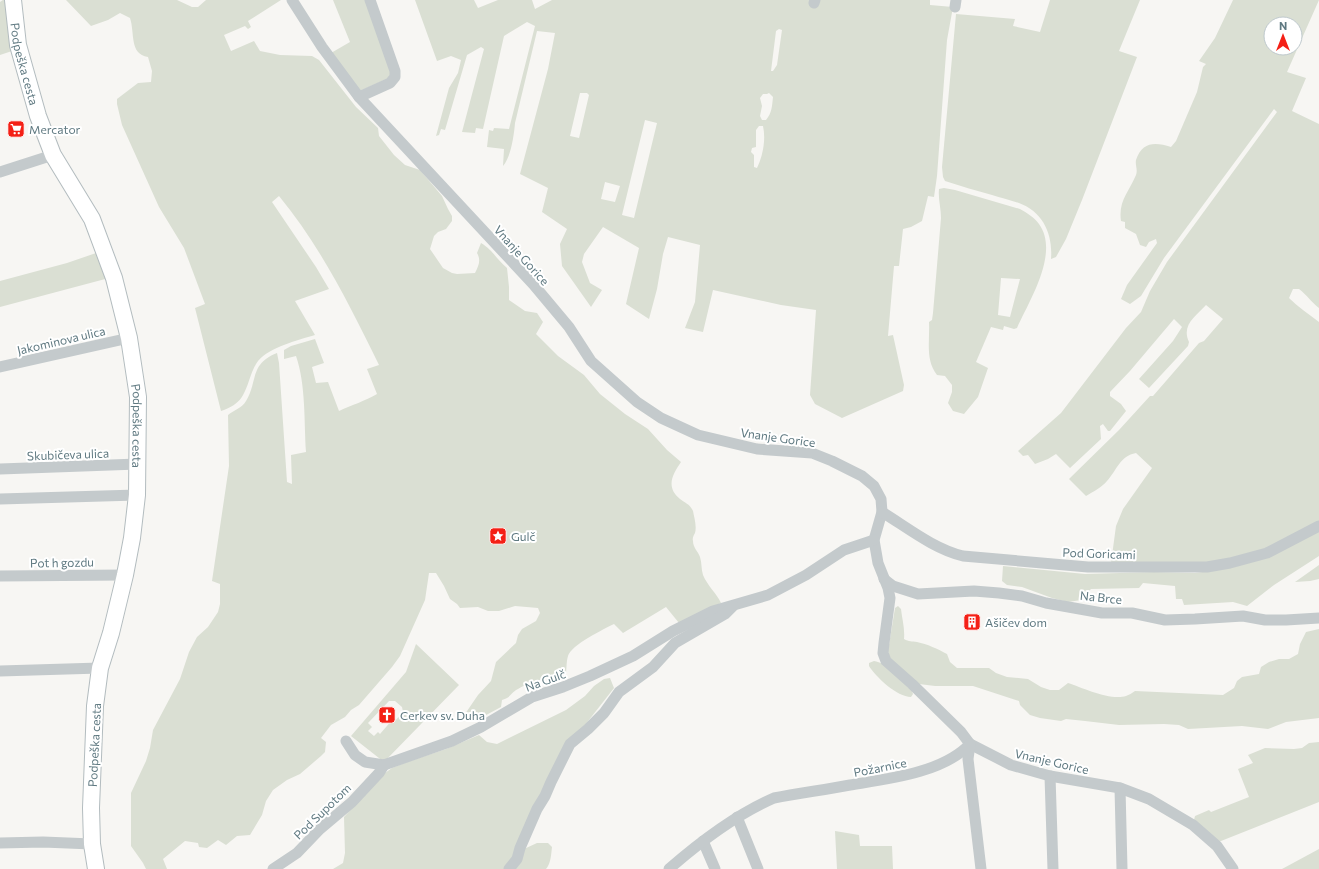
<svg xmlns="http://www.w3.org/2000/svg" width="1319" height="869" font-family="Commissioner,sans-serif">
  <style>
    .green { fill: #dadfd3; fill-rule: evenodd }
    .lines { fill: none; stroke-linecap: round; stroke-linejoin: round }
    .secondary-casing { stroke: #b3bcbf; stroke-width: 18 }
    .minor { stroke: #c4cacc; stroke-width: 11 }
    .secondary { stroke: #fff; stroke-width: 16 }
    .labels { text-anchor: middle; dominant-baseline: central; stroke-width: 4; stroke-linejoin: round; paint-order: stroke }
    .street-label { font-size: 12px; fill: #5f7981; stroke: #fff }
    .poi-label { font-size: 12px; fill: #5f7981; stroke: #fff; text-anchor: start }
  </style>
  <rect width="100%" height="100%" fill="#f7f6f3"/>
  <g class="green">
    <path d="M3,0H7L12,51L0,55V2Z"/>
    <path d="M66,0H177L192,7H198L206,0H281L248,21L251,27L248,29L245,26L224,35L231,51L254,41L260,51L280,55L312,56L319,60L356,107L378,128L379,136L394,155L405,165L420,170L442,196L448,209L452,216V221L446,229L438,232L434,236L430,249L443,268L452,273L457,274L475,273C479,265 481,260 477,253L481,243C494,251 496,259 507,268L509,287V300L525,311L537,313L543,322L536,334L558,356L584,375L600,394L625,414L648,429L667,450L681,462C673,474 665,487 680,499C685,503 690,504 693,511C694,517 697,526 695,533C694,535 692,538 693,541C693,548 698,551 700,557C702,563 701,569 703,575C707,585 717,594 721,603L679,623L666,607L623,633L614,624C604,629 571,645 568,656C566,662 567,671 565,678L552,683L549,678C539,680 525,684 518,689C510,693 512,697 502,700L501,707L475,721H468L465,714L478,695L491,681L496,662L516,643L518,635L522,629L536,621L540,613L538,608L515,606L499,611H488L478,607L460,608L457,604L450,599L444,586L436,573H429L425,600L400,656L392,667L359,705L351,710L345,717L331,725L321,738L326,742L325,752L321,756L300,774L287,780L273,790L266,801L262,815L250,835L237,836L226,845L218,840L207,848L199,847L198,843L185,841L163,859L167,869H146L143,863L131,846V793L146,761L150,748L153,730L180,679L189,652L197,637L208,627L218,612L220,604V584L212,581L229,466L228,415C234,410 242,408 246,401C258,382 249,364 277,353L279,363L287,482L292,484L291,455L306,452C304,422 306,385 296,356L284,359V350L291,346L315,339L324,363L312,367L316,383L328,382L339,411C352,405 365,401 377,394L367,369L379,365C350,306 321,247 279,196L272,202L316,267L329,289L295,301L315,335C298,340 270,347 258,361C255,365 253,370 251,375C244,395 242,404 221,411L195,308L205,304L184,248L159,207L122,125L117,104V99L138,83L151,82L152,71L148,57C129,54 135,33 130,18L120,13L108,20L91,26Z"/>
    <path d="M333,0H366L391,72V77L360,91L331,53L350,42Z"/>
    <path d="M415,0H474L478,8L498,0H532L535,9L552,0H930V5L953,7L947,40L937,176L934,197L928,196L922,221L911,227L903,229L899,266H894L888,336L893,335L904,385L903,391L842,418L815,404L810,395L816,310L781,305L713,290L703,332L685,328L695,302L700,245L668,237L663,254L657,289L649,319L626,304L639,248L603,227L584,254L582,262L590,283L602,290L591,307L562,266L560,244L567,229L542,212L548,188L520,174L548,69L555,33L537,31L515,123C514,135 511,157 503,166L504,149L487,147L489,130L493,131L494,128L509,129L535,26L527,22L504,36L483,129L476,128L475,133L462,132L484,49L481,47L467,55L445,130L441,129L439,135L436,136L449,88L458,73L461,60L451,56L437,61ZM779,29L782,30L777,65L773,71H771L776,31ZM580,93H587L589,95L579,138L570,136ZM769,93L773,97C772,106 772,113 766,120H762L760,116L762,106L760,98L763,94H767ZM645,120L657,123L634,218L622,215ZM759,126H763C766,139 763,156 757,168L754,167V155L751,152L752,148L756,147V130ZM605,182L620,186L615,202L601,199Z"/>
    <path d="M1050,0H1140L1119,51L1137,57L1082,200L1066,239L1056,257L1051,259C1053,234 1043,212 1019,203C1010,200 1001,198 992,195C977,191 961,186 945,181L943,177L942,167L956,14L1015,19L1013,26L1040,32Z"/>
    <path d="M1233,0H1319L1287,72L1306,78L1292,111L1319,124V308C1311,302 1307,295 1299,289H1293L1289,298C1298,307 1309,314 1319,322V522L1263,550L1212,563H1111L1116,526L1123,509L1152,468L1136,453C1120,456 1117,470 1107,481C1101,488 1094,491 1086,496L1069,479L1119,430L1150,396H1153L1199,343L1204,341L1223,319L1206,305C1196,316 1181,325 1189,342L1188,346L1149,388L1139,379L1173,341L1182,327L1174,319L1130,371L1110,392V396L1121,404L1126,411L1110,431H1108L1103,424L1100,426L1101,439L1070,468L1056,454L1048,459L1035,464L1028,455L1023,456L1018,451L1061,413L1126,328L1141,312L1150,291L1167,262L1277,112L1274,109L1164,258L1141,296L1130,304L1121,299L1127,285L1157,243L1156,239L1149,242L1146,247L1140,245L1136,234L1125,228V222L1121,221C1118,201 1129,192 1136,175C1138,170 1135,165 1136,160C1142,141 1156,142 1171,147L1176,141L1197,92L1203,67L1206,64L1199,61L1215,38ZM1271,24H1295V48H1271Z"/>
    <path d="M944,188L955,190L1020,209C1027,213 1034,217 1039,224C1060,253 1029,301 1017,328L1014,329L1004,326L1003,330L991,327L976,362L988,368L978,397L964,414L953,411L948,403L952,392V385L945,376L937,375C925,360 930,340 929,322L932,320L933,313L941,218C941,208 938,199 939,189ZM1001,278L1020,279L1010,317L998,315Z"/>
    <path d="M99,252L109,278L0,307V281L67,263Z"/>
    <path d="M1319,530V556L1274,585L1247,606L1233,602L1184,605L1182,599H1176L1175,586L1143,583L1139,588L1091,589L1081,600L1068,602L1052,598L1022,587L1007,585L1002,581L1003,566L1085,574L1154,572L1195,573L1210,571Z"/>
    <path d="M1319,565V579L1310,581L1295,582Z"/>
    <path d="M898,606L901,609C902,619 905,628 904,639C909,642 912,641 917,642C927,644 938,649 947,654L950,662L957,668H989L996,673L1007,677L1028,679L1041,687L1050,690H1059L1068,683C1083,688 1111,701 1126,696C1129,695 1132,693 1135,691L1223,695L1234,688L1237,681L1242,677L1259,674L1261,667L1269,662L1279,659H1289L1298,654L1300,644L1306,632L1319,629V718L1286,722L1268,729L1242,726L1188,729L1179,725L1164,724L1119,725L1085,721L1066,719L1061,721L1040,718L1030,715L1020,705L1019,701L973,686H935L919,684L890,659L888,651L895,608Z"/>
    <path d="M416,644L459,685L384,762L351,736L406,672ZM389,701H395L402,707L403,712L395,721L393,719L380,734L378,732L374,736L368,731L372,727L368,723Z"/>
    <path d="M874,661C886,662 903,682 912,691L913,694L911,697C897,697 876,677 869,666V663Z"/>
    <path d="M610,678L614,688L585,725L506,869H333L343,863L345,853L344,817L385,773L392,768L407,762L446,749L479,735L487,742L497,744L566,710L585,696L594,686L604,679Z"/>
    <path d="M1319,742V802L1221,841L1216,842L1194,820L1195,816L1209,810L1211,812L1249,797L1238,769L1253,763L1248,755L1265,748L1294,749L1302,748L1309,743Z"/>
    <path d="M835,831L859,835L860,846H892L893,869H837Z"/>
    <path d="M537,843H548L552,847C551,855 551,863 546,869H513L524,849Z"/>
    <path d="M1319,849V869H1282Z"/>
  </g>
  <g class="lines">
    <defs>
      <g id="secondary">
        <path id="s1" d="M13,0L18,45L38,116L53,155L92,219L114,278L129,338L138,397L137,495L132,538L125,575L111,633L100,668L95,706L91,808L92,844L96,869"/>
      </g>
    </defs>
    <use href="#secondary" class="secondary-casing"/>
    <g class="minor">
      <path d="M292,0L322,47L359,97L533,284L569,327L591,361L637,402L661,418L698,435L757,449L812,453L832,461L862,476L874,486L881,499L882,512L874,540L878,563L888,588L890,598L884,643L883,653L886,661L912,684L961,732L970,744L1011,765L1050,776L1120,788L1149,799L1193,825L1217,846L1233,869"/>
      <path d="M814,3L815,0"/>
      <path d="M955,7L956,0"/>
      <path d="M359,97L390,83L395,77V71L370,0"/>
      <path d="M0,172L53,155"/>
      <path d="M0,367L129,338"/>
      <path d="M0,469L138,464"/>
      <path d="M0,499L137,495"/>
      <path d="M882,512C908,528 934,549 963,556L1088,567H1207L1230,563L1267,553L1319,526"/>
      <path d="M0,576L125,575"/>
      <path d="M884,579L893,586L918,594L974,591L999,593L1022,596L1046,603L1102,613H1132L1165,620L1195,619L1243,616L1265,620H1286L1319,618"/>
      <path d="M0,671L100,668"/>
      <path d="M346,741L355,755L365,762L384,765L452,741L481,727L532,697L563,687L590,676L633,656L673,631L713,611L768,595L806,575L844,550L874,540"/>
      <path d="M970,744L968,759L981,869"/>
      <path d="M1050,776L1053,869"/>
      <path d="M1120,788L1122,869"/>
      <path d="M737,817L758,869"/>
      <path d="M703,841L715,869"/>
      <path d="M0,843L43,842L92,844"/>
      <path d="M273,869L297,853L320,829L352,802L379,773L384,765"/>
      <path d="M509,869L517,859L520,848L537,809L545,796L551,782L570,744L588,729L604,713L619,692L653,667L675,643L725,614L733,606"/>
      <path d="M669,869C701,841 735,815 774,798C799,793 824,790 850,785C887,779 943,773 970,744"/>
    </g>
    <use href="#secondary" class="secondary"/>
  </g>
  <defs>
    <symbol id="supermarket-square" viewBox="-11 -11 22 22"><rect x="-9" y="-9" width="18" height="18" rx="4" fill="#f42016" stroke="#fff"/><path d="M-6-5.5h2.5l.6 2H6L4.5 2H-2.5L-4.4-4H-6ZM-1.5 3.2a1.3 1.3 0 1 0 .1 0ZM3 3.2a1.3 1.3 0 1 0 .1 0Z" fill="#fff"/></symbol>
    <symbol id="sight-square" viewBox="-11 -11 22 22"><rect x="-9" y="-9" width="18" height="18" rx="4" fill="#f42016" stroke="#fff"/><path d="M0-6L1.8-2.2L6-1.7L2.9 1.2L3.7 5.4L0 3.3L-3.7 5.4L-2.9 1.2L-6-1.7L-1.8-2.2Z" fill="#fff"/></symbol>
    <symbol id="building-square" viewBox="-11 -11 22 22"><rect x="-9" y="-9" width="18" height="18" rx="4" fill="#f42016" stroke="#fff"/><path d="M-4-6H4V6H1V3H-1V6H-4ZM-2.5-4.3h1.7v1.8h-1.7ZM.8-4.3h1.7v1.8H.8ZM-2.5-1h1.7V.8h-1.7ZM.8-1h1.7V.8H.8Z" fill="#fff"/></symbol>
    <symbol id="church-square" viewBox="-11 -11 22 22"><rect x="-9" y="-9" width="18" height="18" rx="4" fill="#f42016" stroke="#fff"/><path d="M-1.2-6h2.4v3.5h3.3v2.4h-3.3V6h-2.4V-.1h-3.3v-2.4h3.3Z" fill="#fff"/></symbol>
  </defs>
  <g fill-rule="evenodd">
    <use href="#supermarket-square" x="6" y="119" width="20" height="20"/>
    <use href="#sight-square" x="488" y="526" width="20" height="20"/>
    <use href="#building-square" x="962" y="612" width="20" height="20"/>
    <use href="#church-square" x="377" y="705" width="20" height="20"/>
  </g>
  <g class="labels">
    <g class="street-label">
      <text stroke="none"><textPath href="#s1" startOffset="65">Podpeška cesta</textPath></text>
      <text transform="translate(522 255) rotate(48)">Vnanje Gorice</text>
      <text transform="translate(61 340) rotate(-13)">Jakominova ulica</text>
      <text stroke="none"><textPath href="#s1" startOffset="449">Podpeška cesta</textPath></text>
      <text transform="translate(778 437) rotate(8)">Vnanje Gorice</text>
      <text transform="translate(68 454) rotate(-2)">Skubičeva ulica</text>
      <text transform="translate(1099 553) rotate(2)">Pod Goricami</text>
      <text transform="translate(62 562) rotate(-1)">Pot h gozdu</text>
      <text transform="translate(1101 597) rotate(6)">Na Brce</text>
      <text transform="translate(545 680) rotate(-20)">Na Gulč</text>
      <text transform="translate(94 745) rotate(-87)">Podpeška cesta</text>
      <text transform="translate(1052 761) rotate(13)">Vnanje Gorice</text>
      <text transform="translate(880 767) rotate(-11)">Požarnice</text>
      <text transform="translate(322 811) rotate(-44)">Pod Supotom</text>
    </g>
    <g class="poi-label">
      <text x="29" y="129">Mercator</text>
      <text x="511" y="536">Gulč</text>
      <text x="985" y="622">Ašičev dom</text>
      <text x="400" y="715">Cerkev sv. Duha</text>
    </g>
  </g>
  <g transform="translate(1283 36)"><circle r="19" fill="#ffffff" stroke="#bfc9cd"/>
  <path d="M0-3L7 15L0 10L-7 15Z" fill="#f42016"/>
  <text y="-6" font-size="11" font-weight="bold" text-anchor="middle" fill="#5f7981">N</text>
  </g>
</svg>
